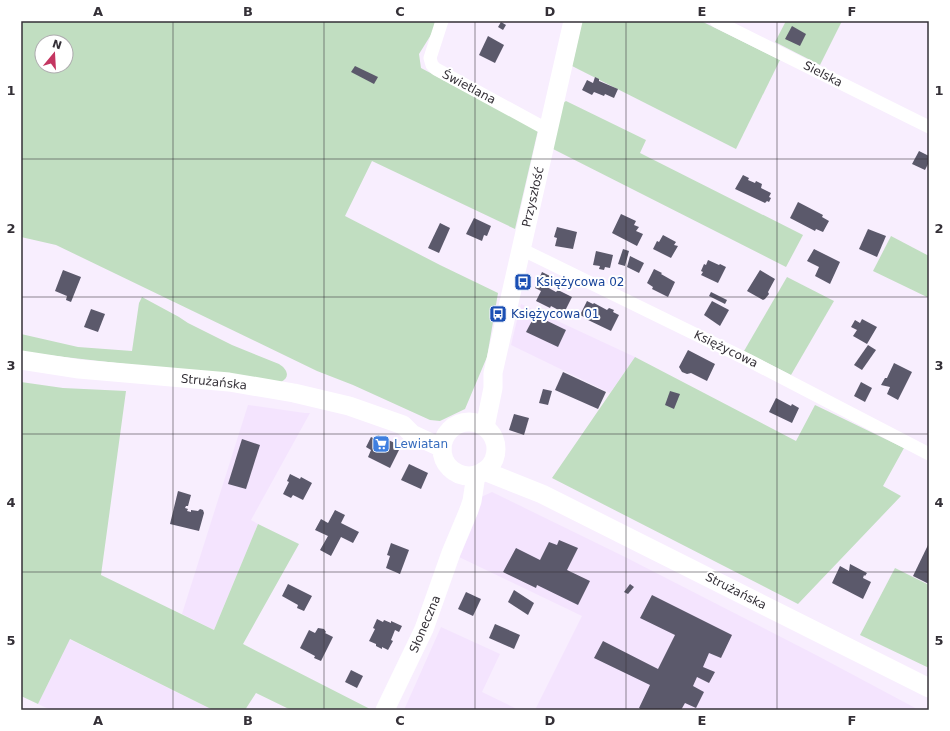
<svg xmlns="http://www.w3.org/2000/svg" width="950" height="731" font-family="'DejaVu Sans',sans-serif">
  <style>
    .built { fill: #f4e4fe }
    .green { fill: #c1dec1; fill-rule: evenodd }
    .building { fill: #5b596b }
    .lines { fill: none; stroke-linecap: round; stroke-linejoin: round }
    .street { stroke: #fff; stroke-width: 13 }
    .secondary { stroke: #fff; stroke-width: 19 }
    .grid { fill: none; stroke: #343037; stroke-width: 1; stroke-opacity: 0.55 }
    .labels { text-anchor: middle; dominant-baseline: central; stroke-width: 4; stroke-linejoin: round; paint-order: stroke }
    .street-label { font-size: 12px; fill: #343037; stroke: #fff }
    .transit-label { font-size: 12px; fill: #164399; stroke: #fff; text-anchor: start }
    .shop-label { font-size: 12px; fill: #366cbe; stroke: #fff; text-anchor: start }
    .neatline { fill: none; stroke: #343037; stroke-width: 1.5 }
    .grid-label { font-size: 13px; text-anchor: middle; font-weight: bold; fill: #343037 }
  </style>
  <rect width="100%" height="100%" fill="#f8eefe"/>
  <g class="built">
    <path d="M521,304L635,357L610,393L511,345Z"/>
    <path d="M248,405L305,413H310L251,520L258,524L214,630L182,614Z"/>
    <path d="M492,492L625,557L816,655L919,710H535L582,616L459,557L481,497Z"/>
    <path d="M441,627L500,654L482,692L519,710H404Z"/>
    <path d="M69,639L213,710H51L38,704Z"/>
  </g>
  <g class="green">
    <path d="M21,21H435L434,30L419,54L421,68L538,130L515,229L372,161L345,216L440,265L498,293L487,357L465,409L440,421L430,420L353,385L317,371L56,245L21,237ZM42,42H66V66H42Z"/>
    <path d="M582,21H701L780,60L736,149L572,66Z"/>
    <path d="M786,21H842L820,65L775,42Z"/>
    <path d="M566,101L646,140L640,153L803,235L786,267L553,149L563,103Z"/>
    <path d="M891,236L929,256V298L873,271Z"/>
    <path d="M787,277L834,301L791,375L744,351Z"/>
    <path d="M142,297L179,317L188,323L232,345L279,364C287,369 291,377 281,382L21,352V334L78,347L132,351L139,303Z"/>
    <path d="M635,357L796,441L815,405L904,448L883,486L901,496L798,604L552,478Z"/>
    <path d="M21,382L63,388L126,391L101,575L214,630L258,524L299,544L243,644L372,710H291L256,693L245,710H213L70,639L38,704L21,696Z"/>
    <path d="M895,568L929,585V668L860,635Z"/>
  </g>
  <g class="building">
    <path d="M501,22L506,25L503,30L498,27Z"/>
    <path d="M792,26L806,34L800,46L785,39Z"/>
    <path d="M488,36L504,45L495,63L479,55Z"/>
    <path d="M355,66L378,77L374,84L351,72Z"/>
    <path d="M595,77L599,79V81L618,89L614,98L605,94L604,96L594,92L592,95L582,90L587,80L593,83Z"/>
    <path d="M919,151L929,156V162L925,170L912,164Z"/>
    <path d="M743,175L749,178L748,180L755,183L756,181L762,184L761,188L771,193L769,197L771,198L769,202L767,201L765,203L735,189Z"/>
    <path d="M798,202L823,215L822,217L829,221L823,232L816,229L815,231L790,218Z"/>
    <path d="M621,214L636,221L634,225L639,227L636,231L643,234L637,246L612,233Z"/>
    <path d="M474,218L491,226L487,236L484,235L482,241L466,234Z"/>
    <path d="M440,223L450,228L439,253L428,248Z"/>
    <path d="M557,227L577,232L573,249L555,246L557,238L554,237Z"/>
    <path d="M868,229L886,236L877,257L859,249Z"/>
    <path d="M663,235L676,242L674,245L678,246L671,258L653,249L657,241L659,242Z"/>
    <path d="M623,249L629,251L625,266L618,264Z"/>
    <path d="M814,249L840,262L830,284L815,276L819,267L807,261Z"/>
    <path d="M596,251L613,255L610,268L605,267L604,270L599,269L600,266L593,265Z"/>
    <path d="M630,256L644,263L639,273L627,267Z"/>
    <path d="M708,260L719,265L720,264L726,267L718,283L701,275L703,272L701,271L704,264L706,265Z"/>
    <path d="M654,269L662,273L661,274L675,282L668,297L652,289L653,287L647,283Z"/>
    <path d="M63,270L81,277L71,302L66,300L67,296L55,291Z"/>
    <path d="M760,270L775,279L768,292L769,294L765,299L763,300L747,291Z"/>
    <path d="M542,272L552,277L547,287L556,292L558,290L572,297L564,313L551,306L550,308L536,301L541,291L535,288Z"/>
    <path d="M711,292L727,300L725,304L709,296Z"/>
    <path d="M587,301L593,304L594,303L607,310L609,308L614,310L613,312L619,315L611,331L586,319V318L580,315Z"/>
    <path d="M712,301L729,310L720,326L704,315Z"/>
    <path d="M91,309L105,314L98,332L84,327Z"/>
    <path d="M535,315L566,330L558,347L526,332Z"/>
    <path d="M862,319L877,327L867,344L853,336L857,330L851,327L855,320L860,323Z"/>
    <path d="M868,345L876,350L862,370L854,365Z"/>
    <path d="M688,350L715,364L707,381L691,373L687,374L682,372L679,367Z"/>
    <path d="M894,363L912,372L898,400L887,394L890,387L881,385L885,378H887Z"/>
    <path d="M563,372L606,392L598,409L555,390Z"/>
    <path d="M861,382L872,388L865,402L854,396Z"/>
    <path d="M543,389L552,391L548,405L539,403Z"/>
    <path d="M670,391L680,394L674,409L665,405Z"/>
    <path d="M776,398L791,406L792,404L799,408L792,423L769,412Z"/>
    <path d="M514,414L529,418L524,435L509,430Z"/>
    <path d="M378,435L401,446L390,468L368,457L371,450L366,447L371,437L375,439Z"/>
    <path d="M242,439L260,445L246,489L228,484Z"/>
    <path d="M409,464L428,473L421,489L401,480Z"/>
    <path d="M290,474L300,479L301,477L312,483L303,500L293,495L291,498L283,494L289,482L287,481Z"/>
    <path d="M178,491L191,495L188,506H186L185,508L188,509L187,511L191,512V510L198,511L200,509L203,510L204,513L199,531L170,524Z"/>
    <path d="M335,510L345,515L341,523L359,532L353,543L341,537L331,556L320,550L328,536L315,530L321,519L328,523Z"/>
    <path d="M559,540L578,548L567,570L590,581L578,605L537,585L536,588L503,572L516,548L540,560L549,542L557,545Z"/>
    <path d="M391,543L409,550L400,574L386,568L390,556L387,555Z"/>
    <path d="M929,543V584L913,576Z"/>
    <path d="M850,564L867,573L865,576L864,575L863,578L871,582L863,599L832,583L840,566L849,571Z"/>
    <path d="M288,584L312,596L304,611L297,608L298,605L282,596Z"/>
    <path d="M630,584L634,587L628,594L624,592Z"/>
    <path d="M514,590L534,603L528,615L508,602Z"/>
    <path d="M466,592L481,599L473,616L458,609Z"/>
    <path d="M652,595L732,635L721,658L709,653L703,667L715,672L709,683L697,677L693,686L704,692L696,708L685,703L681,710H642L639,708L650,685L594,658L603,641L658,669L675,635L640,618Z"/>
    <path d="M377,619L383,622L384,620L391,623V621L402,626L399,632L395,630L391,640L393,641L388,650L382,647V649L376,646V644L369,641L375,629L373,628Z"/>
    <path d="M495,624L520,635L514,649L489,638Z"/>
    <path d="M318,628L324,629L326,632L325,633L333,637L321,661L314,658L315,656L300,648L309,630L315,633Z"/>
    <path d="M351,670L363,676L357,688L345,682Z"/>
  </g>
  <g class="lines">
    <g class="street">
      <path d="M442,21L430,58L432,65L436,69L548,130"/>
      <path d="M716,21L929,127"/>
      <path d="M521,249L748,360L929,454"/>
    </g>
    <g class="secondary">
      <path d="M21,360L79,369L229,382L294,393L349,406L403,425L412,434L442,448"/>
      <circle cx="469" cy="449" r="27"/>
      <path d="M485,427L493,388V373L573,21"/>
      <path d="M484,471L542,494L929,688"/>
      <path d="M385,710L424,629L451,553L469,510L472,501L476,475"/>
    </g>
  </g>
  <path class="grid" d="M173,21V710M324,21V710M475,21V710M626,21V710M777,21V710M21,159H929M21,297H929M21,434H929M21,572H929"/>
  <defs>
    <symbol id="bus-square" viewBox="-11 -11 22 22"><rect x="-9" y="-9" width="18" height="18" rx="4" fill="#1a4fb4" stroke="#fff"/><path d="M-5-6H5V4H4V6H2V4H-2V6H-4V4H-5ZM-3.5-4V0h7V-4ZM-3.5 1.2v1.5H-2V1.2ZM2 1.2v1.5H3.5V1.2Z" fill="#fff"/></symbol>
    <symbol id="supermarket-square" viewBox="-11 -11 22 22"><rect x="-9" y="-9" width="18" height="18" rx="4" fill="#3f7fe0" stroke="#fff"/><path d="M-6-5.5h2.5l.6 2H6L4.5 2H-2.5L-4.4-4H-6ZM-1.5 3.2a1.3 1.3 0 1 0 .1 0ZM3 3.2a1.3 1.3 0 1 0 .1 0Z" fill="#fff"/></symbol>
  </defs>
  <g fill-rule="evenodd">
    <use href="#bus-square" x="513" y="272" width="20" height="20"/>
    <use href="#bus-square" x="488" y="304" width="20" height="20"/>
    <use href="#supermarket-square" x="371" y="434" width="20" height="20"/>
  </g>
  <g class="labels">
    <g class="street-label">
      <text transform="translate(823 74) rotate(27)">Sielska</text>
      <text transform="translate(469 87) rotate(28)">Świetlana</text>
      <text transform="translate(533 197) rotate(-77)">Przyszłość</text>
      <text transform="translate(726 349) rotate(26)">Księżycowa</text>
      <text transform="translate(214 382) rotate(6)">Strużańska</text>
      <text transform="translate(736 591) rotate(27)">Strużańska</text>
      <text transform="translate(425 624) rotate(-67)">Słoneczna</text>
    </g>
    <g class="transit-label">
      <text x="536" y="282">Księżycowa 02</text>
      <text x="511" y="314">Księżycowa 01</text>
    </g>
    <g class="shop-label">
      <text x="394" y="444">Lewiatan</text>
    </g>
  </g>
  <rect width="950" height="731" fill="none" stroke="#ffffff" stroke-width="44"/>
  <g transform="translate(54 54) rotate(18)"><circle r="19" fill="#ffffff" stroke="#aeacaf"/>
  <path d="M0-3L7 15L0 10L-7 15Z" fill="#c43661"/>
  <text y="-6" font-size="11" font-weight="bold" text-anchor="middle" fill="#343037">N</text>
  </g>
  <rect x="22" y="22" width="906" height="687" class="neatline"/>
  <g class="grid-label">
    <text x="98" y="16">A</text>
    <text x="248" y="16">B</text>
    <text x="400" y="16">C</text>
    <text x="550" y="16">D</text>
    <text x="702" y="16">E</text>
    <text x="852" y="16">F</text>
    <text x="11" y="95">1</text>
    <text x="939" y="95">1</text>
    <text x="11" y="233">2</text>
    <text x="939" y="233">2</text>
    <text x="11" y="370">3</text>
    <text x="939" y="370">3</text>
    <text x="11" y="507">4</text>
    <text x="939" y="507">4</text>
    <text x="11" y="645">5</text>
    <text x="939" y="645">5</text>
    <text x="98" y="725">A</text>
    <text x="248" y="725">B</text>
    <text x="400" y="725">C</text>
    <text x="550" y="725">D</text>
    <text x="702" y="725">E</text>
    <text x="852" y="725">F</text>
  </g>
</svg>
